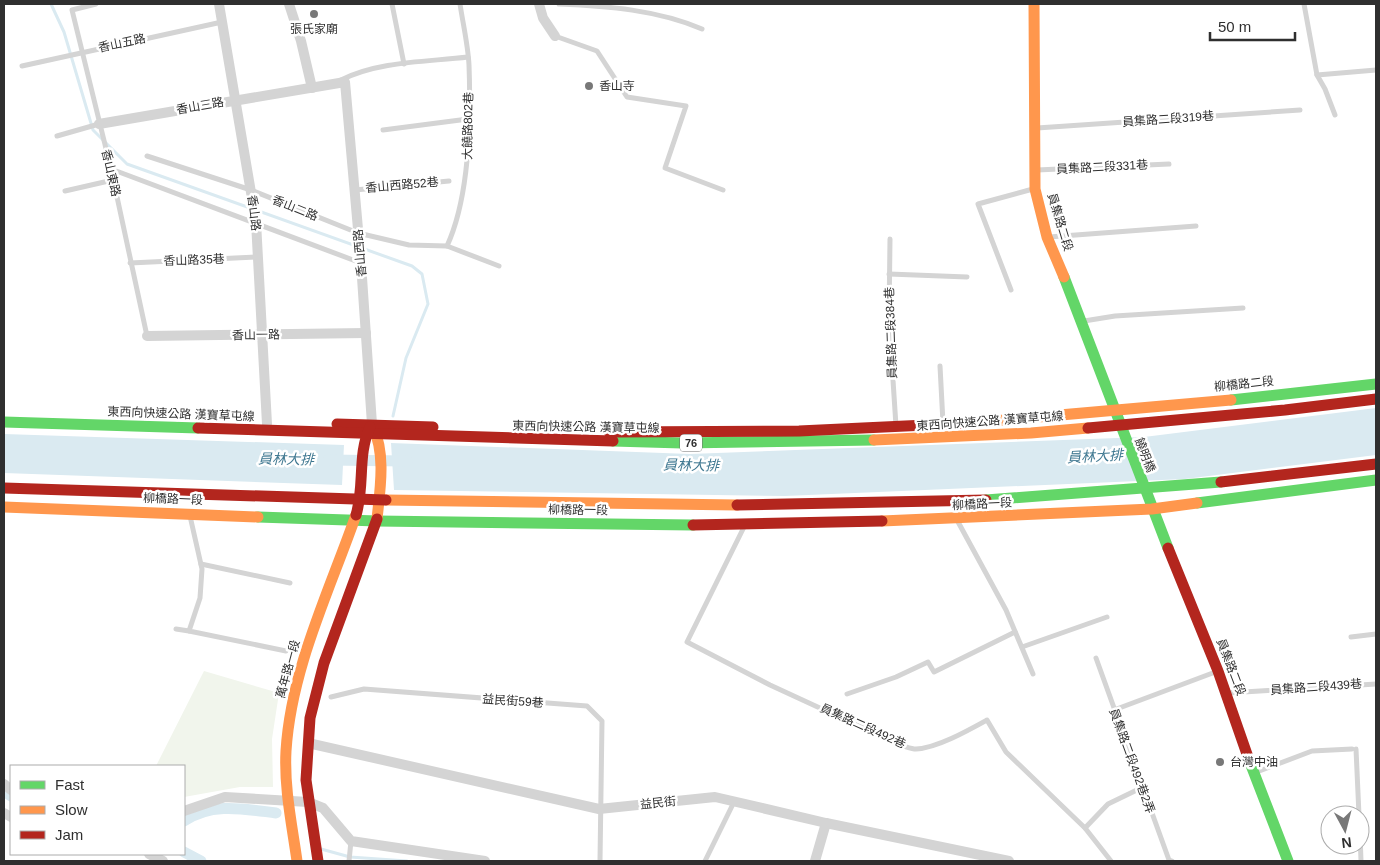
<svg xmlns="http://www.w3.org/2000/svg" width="1380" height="865" font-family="Arial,'Noto Sans TC',sans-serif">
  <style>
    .green { fill: #f1f5ec }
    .water { fill: #daeaf1 }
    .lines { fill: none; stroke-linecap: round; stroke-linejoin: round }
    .stream { stroke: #daeaf1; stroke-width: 3 }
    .canal { stroke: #daeaf1; stroke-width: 11 }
    .lane { stroke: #d4d4d4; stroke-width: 5 }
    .street { stroke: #d4d4d4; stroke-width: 10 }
    .fast { stroke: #63d668; stroke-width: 11 }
    .slow { stroke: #ff974d; stroke-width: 11 }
    .jam { stroke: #b3261e; stroke-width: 11 }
    .poi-dot { fill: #787878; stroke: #fff; stroke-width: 2 }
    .labels { text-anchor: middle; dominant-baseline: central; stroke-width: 5; stroke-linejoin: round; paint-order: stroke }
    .shield { fill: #fff; stroke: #6d6d6d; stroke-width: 1 }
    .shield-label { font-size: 11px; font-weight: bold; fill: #2f2f2f }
    .poi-label { font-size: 12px; fill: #2f2f2f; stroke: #fff; text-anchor: start }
    .street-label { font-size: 12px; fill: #2f2f2f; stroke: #fff }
    .water-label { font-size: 14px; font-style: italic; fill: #3e7790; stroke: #fff }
  </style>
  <rect width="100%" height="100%" fill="#fff"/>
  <path class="green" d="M204,671L279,693L272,739L273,787H240L184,797V766H156Z"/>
  <g class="water">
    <path d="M1376,408V455L1185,479L785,496L394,490L391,443L690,454L1144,437Z"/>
    <path d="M4,434L344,445L342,485L4,473Z"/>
  </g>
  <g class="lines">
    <g class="stream">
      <path d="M51,4L64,32L93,130L127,164L412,266L422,274L428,304L406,358L393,416"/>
      <path d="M321,849L350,857L407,861"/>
    </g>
    <g class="canal">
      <path d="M328,460L407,461"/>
      <path d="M4,791L11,796"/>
      <path d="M184,821C212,802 244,809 276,813"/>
      <path d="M184,852L201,861"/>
    </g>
    <g class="lane">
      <path d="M96,4L72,10L111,169L147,336"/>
      <path d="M392,4L404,64"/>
      <path d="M559,4C607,6 658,10 702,29"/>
      <path d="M1304,4L1317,75L1376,70"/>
      <path d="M555,36L597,51L627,97L686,106L665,168L723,190"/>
      <path d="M22,66L222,22"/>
      <path d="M1317,75L1325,89L1335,115"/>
      <path d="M341,80C379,61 426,62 468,57"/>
      <path d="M1037,128L1300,110"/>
      <path d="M383,130L468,119"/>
      <path d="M57,136L99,124"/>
      <path d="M147,156L251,190L358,233L409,245L447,246L499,266"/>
      <path d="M111,169L361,263"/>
      <path d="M1037,170L1169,164"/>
      <path d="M355,190L449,181"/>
      <path d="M65,191L113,180"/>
      <path d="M1049,237L1196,226"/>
      <path d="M890,239L889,319L896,426"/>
      <path d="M447,246C470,196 471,120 469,65C468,45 463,24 460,4"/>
      <path d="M130,263L258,257"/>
      <path d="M889,274L967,277"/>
      <path d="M1011,290L978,204L1033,189"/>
      <path d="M1084,321L1115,316L1243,308"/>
      <path d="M940,366L943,423"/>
      <path d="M190,516L202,569L200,598L189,631L286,651"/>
      <path d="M957,520L1006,610L1033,674"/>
      <path d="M744,527L687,642L770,685L900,745C905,746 911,749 916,749C937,748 969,730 987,720L1006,752L1085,828L1111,861"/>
      <path d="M201,564L290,583"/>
      <path d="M176,629L189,631"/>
      <path d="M1351,637L1376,634"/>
      <path d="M1022,647L1107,617"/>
      <path d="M1096,658L1169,860L1172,861"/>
      <path d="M1227,693L1376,684"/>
      <path d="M847,694L896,677L928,662L934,672L1015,632"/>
      <path d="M331,697L364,689L587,706L602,721L600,861"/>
      <path d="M1114,710L1218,671"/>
      <path d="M1356,749L1359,815"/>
      <path d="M1254,773L1312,751L1352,749"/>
      <path d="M1085,828L1108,804L1141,788"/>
      <path d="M1360,833L1361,861"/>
      <path d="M349,861L351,841"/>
      <path d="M705,861L734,802"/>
    </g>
    <g class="street">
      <path d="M219,4L256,222L267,424"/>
      <path d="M289,4L301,41L312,88"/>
      <path d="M539,4L543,18L555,36"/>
      <path d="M99,124L345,82L361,263L372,424"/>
      <path d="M147,336L366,333"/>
      <path d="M308,743L599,809L715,797L826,823L1009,861"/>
      <path d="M4,784L11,790"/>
      <path d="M184,811L225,797L308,802L323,808L351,841L485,861"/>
      <path d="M4,813L11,817"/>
      <path d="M149,854L163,861"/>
      <path d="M815,861L826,823"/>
    </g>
    <g class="fast">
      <path d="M1064,277L1168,548"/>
      <path d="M1231,400L1376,384"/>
      <path d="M4,422L198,428"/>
      <path d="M613,441L682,443L874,440"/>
      <path d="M986,500L1221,482"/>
      <path d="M1197,503L1376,480"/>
      <path d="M258,517L377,521L693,525"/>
      <path d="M1249,760L1288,861"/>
    </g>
    <g class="slow">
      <path d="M1034,4L1035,189L1047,237L1064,277"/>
      <path d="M969,423L1231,400"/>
      <path d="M373,427C386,454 380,490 377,519"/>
      <path d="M874,440L1031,433L1088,428"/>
      <path d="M386,500L737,505"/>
      <path d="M4,507L258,517"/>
      <path d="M882,521L1152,509L1197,503"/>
      <path d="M297,861C292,825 284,788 286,751C291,669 329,592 356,515"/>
    </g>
    <g class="jam">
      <path d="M337,424L433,427"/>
      <path d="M198,428L613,441"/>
      <path d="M1088,428L1285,410L1376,399"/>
      <path d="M609,432L799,431L969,423"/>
      <path d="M1221,482L1376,464"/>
      <path d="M4,488L386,500"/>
      <path d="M737,505L986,500"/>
      <path d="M356,515C365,486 357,455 370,427"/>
      <path d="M693,525L882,521"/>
      <path d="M1168,548L1218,671L1249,760"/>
      <path d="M318,861L306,780L310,718L324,663L377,519"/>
    </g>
  </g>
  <g class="poi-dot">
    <circle cx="314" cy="14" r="5"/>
    <circle cx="589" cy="86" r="5"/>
    <circle cx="1220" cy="762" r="5"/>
  </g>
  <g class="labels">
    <rect class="shield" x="680" y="434.5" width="22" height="17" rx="4"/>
    <g class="shield-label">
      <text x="691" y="443">76</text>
    </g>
    <g class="poi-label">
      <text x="314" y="29" text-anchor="middle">張氏家廟</text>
      <text x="599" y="86">香山寺</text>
      <text x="1230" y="762">台灣中油</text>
    </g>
    <g class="street-label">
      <text transform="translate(122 43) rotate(-12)">香山五路</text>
      <text transform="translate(200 106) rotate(-10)">香山三路</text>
      <text transform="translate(1168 119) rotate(-4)">員集路二段319巷</text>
      <text transform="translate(468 126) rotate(-89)">大饒路802巷</text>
      <text transform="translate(1102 167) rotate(-3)">員集路二段331巷</text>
      <text transform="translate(111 173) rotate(77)">香山東路</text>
      <text transform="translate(402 185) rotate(-5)">香山西路52巷</text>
      <text transform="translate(295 208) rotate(22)">香山二路</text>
      <text transform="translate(254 213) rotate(83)">香山路</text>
      <text transform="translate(1060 222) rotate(73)">員集路二段</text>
      <text transform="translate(360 253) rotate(-95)">香山西路</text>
      <text transform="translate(194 260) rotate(-2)">香山路35巷</text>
      <text transform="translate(891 333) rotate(-92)">員集路二段384巷</text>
      <text transform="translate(256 335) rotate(-1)">香山一路</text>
      <text transform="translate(1244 384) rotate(-6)">柳橋路二段</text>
      <text transform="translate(181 414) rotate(2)">東西向快速公路 漢寶草屯線</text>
      <text transform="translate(990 421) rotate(-4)">東西向快速公路 漢寶草屯線</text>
      <text transform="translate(586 427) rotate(1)">東西向快速公路 漢寶草屯線</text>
      <text transform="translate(1145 455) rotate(69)">饒明橋</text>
      <text transform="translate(173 499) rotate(2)">柳橋路一段</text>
      <text transform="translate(982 504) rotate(-3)">柳橋路一段</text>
      <text transform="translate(578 510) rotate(1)">柳橋路一段</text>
      <text transform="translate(1231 667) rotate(69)">員集路二段</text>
      <text transform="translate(288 669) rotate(-75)">萬年路一段</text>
      <text transform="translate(1316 687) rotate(-4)">員集路二段439巷</text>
      <text transform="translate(513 701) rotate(4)">益民街59巷</text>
      <text transform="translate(863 726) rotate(24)">員集路二段492巷</text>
      <text transform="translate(1132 761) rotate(70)">員集路二段492巷2弄</text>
      <text transform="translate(658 803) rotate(-6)">益民街</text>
    </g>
    <g class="water-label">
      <text transform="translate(1095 456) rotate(-3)">員林大排</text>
      <text transform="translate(286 459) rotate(1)">員林大排</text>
      <text transform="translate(691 465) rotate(1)">員林大排</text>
    </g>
  </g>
  <rect width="1380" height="865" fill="none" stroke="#2f2f2f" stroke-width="10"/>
  <rect x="10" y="765" width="175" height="90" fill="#ffffff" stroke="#acacac"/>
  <rect x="20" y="781" width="25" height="8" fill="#63d668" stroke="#acacac"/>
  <text x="55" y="790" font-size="15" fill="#2f2f2f">Fast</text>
  <rect x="20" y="806" width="25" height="8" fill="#ff974d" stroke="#acacac"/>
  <text x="55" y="815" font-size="15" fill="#2f2f2f">Slow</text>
  <rect x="20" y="831" width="25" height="8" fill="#b3261e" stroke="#acacac"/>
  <text x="55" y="840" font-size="15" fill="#2f2f2f">Jam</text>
  <g transform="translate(1345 830) rotate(173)"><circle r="24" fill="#ffffff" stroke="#acacac"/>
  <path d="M0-4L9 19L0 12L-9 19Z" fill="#787878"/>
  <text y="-8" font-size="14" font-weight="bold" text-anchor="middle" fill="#2f2f2f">N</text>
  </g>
  <path d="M1210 32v8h85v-8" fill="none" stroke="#2f2f2f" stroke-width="2.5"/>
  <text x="1218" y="32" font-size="15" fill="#2f2f2f" stroke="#ffffff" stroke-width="4" paint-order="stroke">50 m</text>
</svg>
